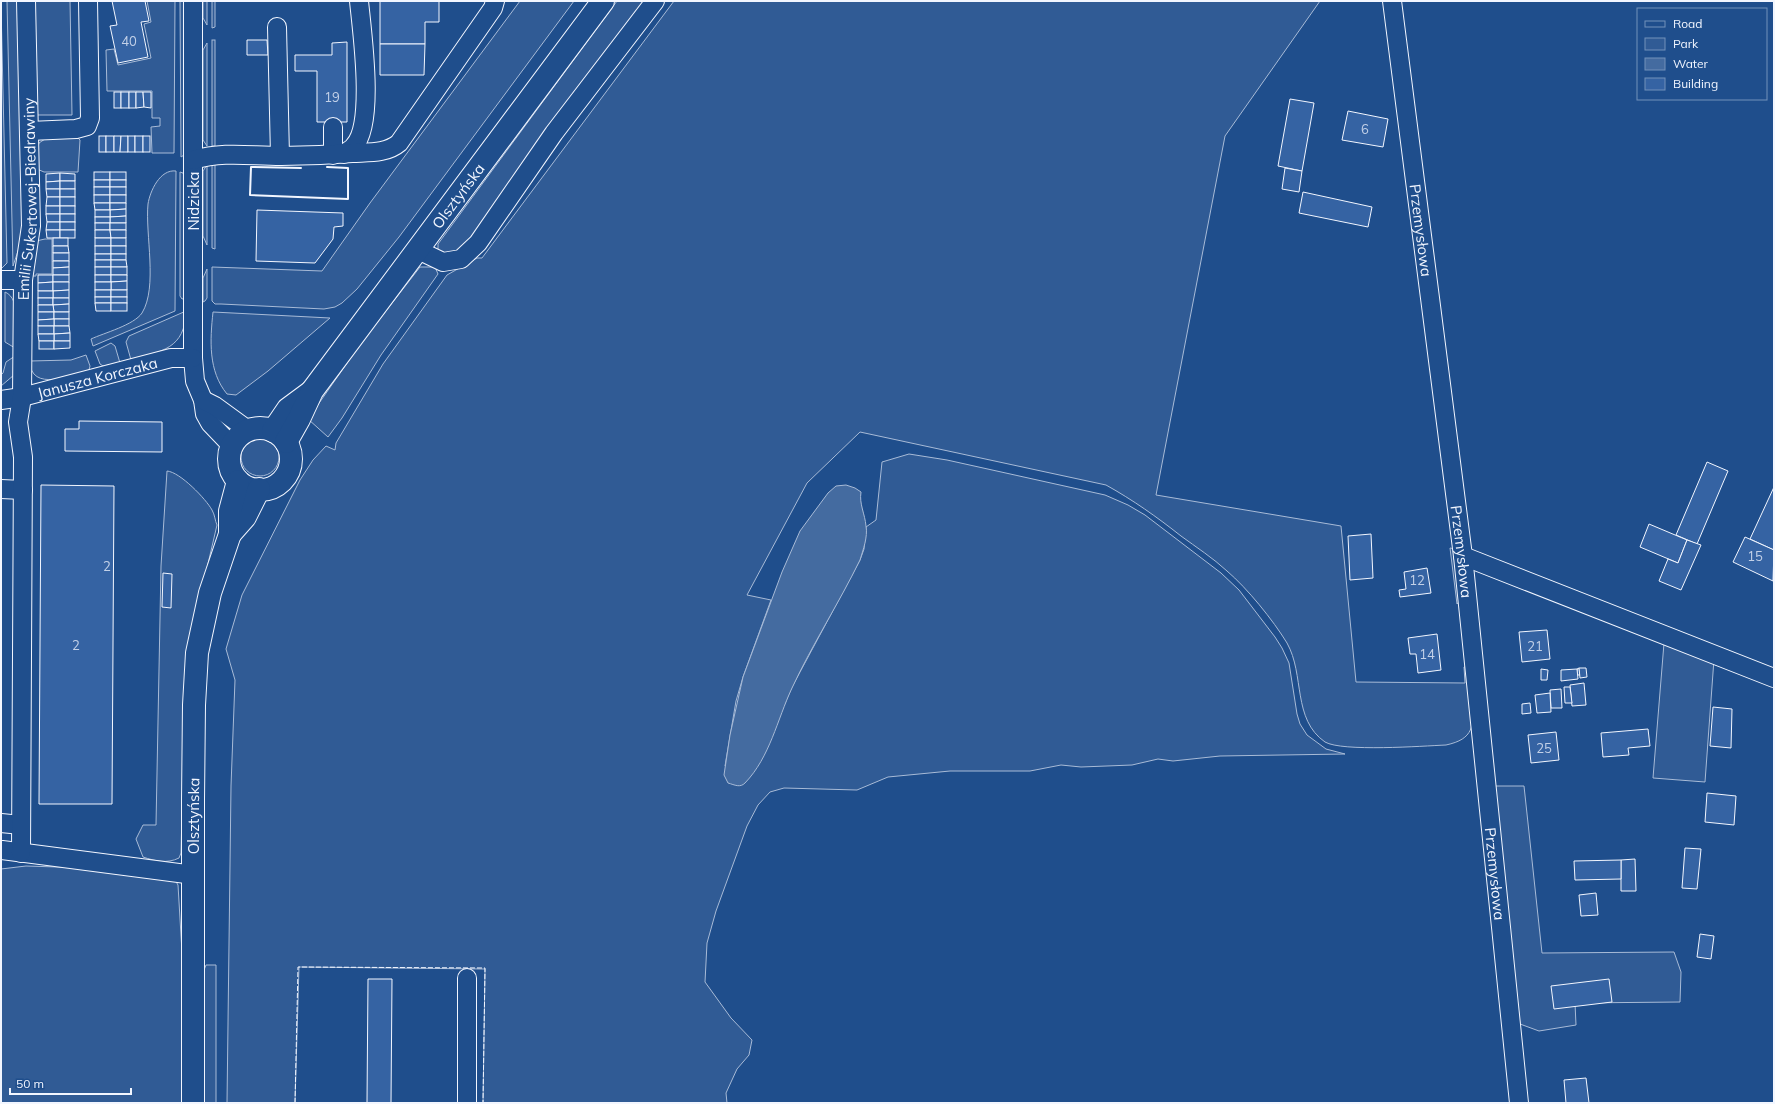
<svg xmlns="http://www.w3.org/2000/svg" width="1775" height="1104" font-family="Mulish,sans-serif">
  <style>
    .green { fill: #305b95; stroke: #a8bbd7 }
    .water { fill: #446ba0; stroke: #a8bbd7 }
    .building { fill: #3563a3; stroke: #f2f6ff }
    .lines { fill: none; stroke-linecap: round; stroke-linejoin: round }
    .minor-casing { stroke: #f2f6ff; stroke-width: 20 }
    .major-casing { stroke: #f2f6ff; stroke-width: 24 }
    .minor { stroke: #1f4e8c; stroke-width: 18 }
    .major { stroke: #1f4e8c; stroke-width: 22 }
    .fence { stroke: #f2f6ff; stroke-width: 1; stroke-dasharray: 5 2; stroke-linecap: butt }
    .wall { stroke: #f2f6ff; stroke-width: 2 }
    .labels { text-anchor: middle; dominant-baseline: central; stroke-width: 3; stroke-linejoin: round; paint-order: stroke }
    .number-label { font-size: 13px; fill: #c3d1e8 }
    .street-label { font-size: 15px; fill: #f2f6ff; stroke: #1f4e8c }
  </style>
  <rect width="100%" height="100%" fill="#1f4e8c"/>
  <g class="green">
    <path d="M7,1H19L24,191L21,242L13,266Z"/>
    <path d="M36,1H70L72,115H37L34,5Z"/>
    <path d="M147,1H175L174,153H152L151,127L160,126V118H152V91H107L106,50L114,49L118,65L151,58L144,24L151,22Z"/>
    <path d="M180,1H187L184,155L181,157Z"/>
    <path d="M203,1H207V25L203,18Z"/>
    <path d="M212,1H215V27L212,28Z"/>
    <path d="M520,1H574L399,237L357,289L342,303L335,307L324,309L221,304H215L212,301V267L322,271L370,203Z"/>
    <path d="M617,1H648L464,248L454,256L438,251V244Z"/>
    <path d="M674,1H1320L1225,136L1156,495L1341,526L1356,682L1465,683L1464,667L1469,666C1470,678 1471,689 1472,701C1474,726 1474,739 1446,745C1423,746 1342,752 1325,742C1292,719 1305,675 1287,643C1273,620 1247,588 1227,571C1213,558 1196,547 1181,536C1157,517 1133,500 1106,485L860,432L807,483L747,595L771,600L743,677L736,701L725,766L783,708L792,687L860,560L864,549L866,527L876,520L882,462L909,454L947,460L1105,495L1128,505L1145,515L1221,573L1239,590L1275,637L1282,648L1289,663L1297,714L1300,724L1307,735L1326,749L1345,754L1220,756L1173,761L1158,759L1132,765L1081,767L1061,765L1030,771H950L888,777L857,790L784,788L770,792L758,805L747,826L716,911L707,943L705,982L731,1018L752,1040L749,1055L737,1069L726,1093L727,1103H483L485,969L299,967L295,1103H227L231,786L235,680L226,649L242,595L300,480L313,460L326,446L335,450L336,443L383,364L447,275L477,258H482Z"/>
    <path d="M1,6L7,263L1,269Z"/>
    <rect x="212" y="40" width="3" height="106"/>
    <path d="M207,43V146L203,140V50Z"/>
    <path d="M75,135L80,140L78,172H44L37,169V151L39,143L48,137Z"/>
    <path d="M212,162H215V249L212,248Z"/>
    <path d="M207,165V245L203,236V171Z"/>
    <path d="M176,171L175,311L93,346L91,339C104,333 134,325 142,313C158,287 145,234 148,204C150,191 160,169 176,171Z"/>
    <path d="M180,172L183,173L186,179V298L182,299L180,296Z"/>
    <path d="M45,239H52V274H36V276H31L36,241Z"/>
    <path d="M420,267H435L438,274L381,355L342,418L328,437L308,419L361,343Z"/>
    <path d="M207,269V298L205,301L203,302V278Z"/>
    <path d="M5,292C22,299 15,333 15,348L5,342Z"/>
    <path d="M186,311C185,349 162,351 131,360L126,342L129,336Z"/>
    <path d="M213,312L330,318L268,371L236,395L227,394C208,371 210,340 213,312Z"/>
    <path d="M111,343L115,346L120,363L103,366L100,364L95,351Z"/>
    <path d="M86,355L90,366L89,370C73,375 30,393 30,361L71,360Z"/>
    <path d="M15,356L14,375L1,386V375L3,373L6,362Z"/>
    <circle cx="260" cy="457" r="19"/>
    <path d="M167,471C180,472 206,499 212,510C215,515 215,521 217,525L190,641L185,688L181,853L179,858C167,864 155,861 143,857L136,839L143,825H156L161,566Z"/>
    <path d="M1450,548L1456,549L1462,598L1457,604Z"/>
    <path d="M1664,643L1714,659L1705,782L1653,778Z"/>
    <path d="M1493,786H1524L1542,953L1674,952L1681,972L1680,1002L1575,1003L1576,1025L1539,1031L1520,1024Z"/>
    <path d="M26,866L90,868L174,878L178,885L184,986V1103H1V869Z"/>
    <path d="M206,965H216V1103H203L204,970Z"/>
  </g>
  <path class="water" d="M846,485L855,488L861,492C859,504 865,514 866,526C868,537 863,550 860,560C839,603 812,645 792,688C777,720 770,757 745,783C740,788 735,785 728,783L724,775L730,735L743,677L782,572L800,531L828,493L836,486Z"/>
  <g class="building">
    <path d="M112,1H145L149,21L141,22L148,57L118,63L110,26L117,25Z"/>
    <path d="M380,1H439V22H425V44H380Z"/>
    <path d="M247,40H267L268,55H247Z"/>
    <path d="M347,42V122H317V71H295V55H332V43Z"/>
    <path d="M380,44H425L424,75H380Z"/>
    <rect x="114" y="92" width="7" height="16"/>
    <rect x="121" y="92" width="8" height="16"/>
    <rect x="129" y="92" width="7" height="16"/>
    <path d="M136,92H143L144,107L136,108Z"/>
    <path d="M143,92H151V108L144,107Z"/>
    <path d="M1290,99L1314,103L1302,171L1278,166Z"/>
    <path d="M1348,111L1388,119L1383,147L1342,140Z"/>
    <rect x="99" y="136" width="7" height="16"/>
    <rect x="106" y="136" width="8" height="16"/>
    <path d="M114,136H121L120,152H114Z"/>
    <path d="M121,136H128V152H120Z"/>
    <rect x="128" y="136" width="7" height="16"/>
    <rect x="135" y="136" width="8" height="16"/>
    <rect x="143" y="136" width="7" height="16"/>
    <path d="M1285,168L1302,171L1299,192L1282,189Z"/>
    <rect x="94" y="172" width="16" height="8"/>
    <rect x="110" y="172" width="16" height="8"/>
    <path d="M60,173V181L46,182V174Z"/>
    <path d="M60,173L75,174V181H60Z"/>
    <rect x="94" y="180" width="16" height="7"/>
    <rect x="110" y="180" width="16" height="7"/>
    <path d="M60,181V189H46V182Z"/>
    <rect x="60" y="181" width="15" height="8"/>
    <rect x="94" y="187" width="16" height="8"/>
    <rect x="110" y="187" width="16" height="8"/>
    <path d="M46,189H60V197H47Z"/>
    <rect x="60" y="189" width="15" height="8"/>
    <path d="M1303,192L1372,207L1368,227L1299,213Z"/>
    <rect x="94" y="195" width="16" height="8"/>
    <rect x="110" y="195" width="16" height="8"/>
    <path d="M47,197H60V206H46Z"/>
    <rect x="60" y="197" width="15" height="9"/>
    <path d="M94,203H110V210H95Z"/>
    <path d="M110,203H126V209L110,210Z"/>
    <rect x="46" y="206" width="14" height="8"/>
    <rect x="60" y="206" width="15" height="8"/>
    <path d="M126,209V216L110,217V210Z"/>
    <rect x="95" y="210" width="15" height="7"/>
    <path d="M257,210L343,213V226L334,227L333,239L315,263L256,261Z"/>
    <path d="M46,214H60V222H47Z"/>
    <rect x="60" y="214" width="15" height="8"/>
    <path d="M126,216V223H110V217Z"/>
    <rect x="95" y="217" width="15" height="6"/>
    <path d="M47,222H60V230H46Z"/>
    <rect x="60" y="222" width="15" height="8"/>
    <rect x="95" y="223" width="15" height="7"/>
    <rect x="110" y="223" width="16" height="7"/>
    <path d="M46,230H60V238H47Z"/>
    <rect x="60" y="230" width="15" height="8"/>
    <path d="M95,230H110L111,238H95Z"/>
    <path d="M110,230H126V238H111Z"/>
    <rect x="53" y="238" width="15" height="8"/>
    <rect x="95" y="238" width="16" height="8"/>
    <rect x="111" y="238" width="15" height="8"/>
    <path d="M53,246H68L69,253H53Z"/>
    <rect x="95" y="246" width="16" height="8"/>
    <rect x="111" y="246" width="15" height="8"/>
    <rect x="53" y="253" width="16" height="8"/>
    <rect x="95" y="254" width="16" height="6"/>
    <rect x="111" y="254" width="15" height="6"/>
    <rect x="95" y="260" width="16" height="7"/>
    <path d="M111,260H126L127,267H111Z"/>
    <path d="M53,261H69V267L53,268Z"/>
    <path d="M69,267V275H53V268Z"/>
    <rect x="95" y="267" width="16" height="8"/>
    <rect x="111" y="267" width="16" height="8"/>
    <path d="M38,275H53V282L38,283Z"/>
    <rect x="53" y="275" width="16" height="7"/>
    <rect x="95" y="275" width="16" height="7"/>
    <path d="M111,275H127V281L111,282Z"/>
    <path d="M127,281V290H111V282Z"/>
    <path d="M53,282V291H38V283Z"/>
    <path d="M53,282H69V290L53,291Z"/>
    <rect x="95" y="282" width="16" height="8"/>
    <path d="M69,290V298H53V291Z"/>
    <rect x="95" y="290" width="16" height="7"/>
    <rect x="111" y="290" width="16" height="7"/>
    <rect x="38" y="291" width="15" height="7"/>
    <rect x="95" y="297" width="16" height="6"/>
    <rect x="111" y="297" width="16" height="6"/>
    <rect x="38" y="298" width="15" height="7"/>
    <path d="M53,298H69V304L53,305Z"/>
    <path d="M95,303H111V311H96Z"/>
    <rect x="111" y="303" width="16" height="8"/>
    <path d="M69,304V312H54L53,305Z"/>
    <path d="M38,305H53L54,312H38Z"/>
    <path d="M38,312H54V319L38,320Z"/>
    <rect x="54" y="312" width="15" height="7"/>
    <rect x="54" y="319" width="15" height="7"/>
    <path d="M54,319V326H38V320Z"/>
    <rect x="38" y="326" width="16" height="8"/>
    <path d="M54,326H69L70,333L54,334Z"/>
    <path d="M70,333V341H54V334Z"/>
    <path d="M38,334H54V341H39Z"/>
    <rect x="39" y="341" width="15" height="8"/>
    <path d="M54,341H70V348L54,349Z"/>
    <path d="M79,421L162,422V452L65,451V429H79Z"/>
    <path d="M1707,462L1728,471L1697,544L1676,535Z"/>
    <path d="M41,485L114,486L112,804H39Z"/>
    <path d="M1774,487V550L1750,539Z"/>
    <path d="M1649,524L1687,540L1678,563L1640,547Z"/>
    <path d="M1371,534L1373,578L1350,580L1348,536Z"/>
    <path d="M1745,537L1774,550L1773,581L1733,562Z"/>
    <path d="M1687,540L1701,545L1681,590L1659,581L1668,559L1678,563Z"/>
    <path d="M1427,568L1431,593L1400,597L1399,590L1406,589L1404,572Z"/>
    <path d="M163,573L172,574L171,608L162,607Z"/>
    <path d="M1547,630L1550,659L1522,662L1519,632Z"/>
    <path d="M1437,634L1441,670L1418,673L1416,654H1410L1408,638Z"/>
    <path d="M1579,668L1580,675H1577V669Z"/>
    <path d="M1579,668H1586L1587,677L1580,678Z"/>
    <path d="M1541,669L1548,670L1547,680H1541Z"/>
    <path d="M1577,669L1578,679L1561,681V670Z"/>
    <path d="M1584,683L1586,705L1572,706L1570,685Z"/>
    <path d="M1564,687H1570L1572,703H1565Z"/>
    <path d="M1561,689L1562,708H1551L1550,690Z"/>
    <path d="M1550,693L1551,712L1537,713L1535,695Z"/>
    <path d="M1530,703L1531,713L1522,714V704Z"/>
    <path d="M1713,707L1732,709L1731,748L1710,746Z"/>
    <path d="M1648,729L1650,746L1628,748L1629,755L1603,757L1601,733Z"/>
    <path d="M1556,732L1559,760L1531,763L1528,735Z"/>
    <path d="M1707,793L1736,796L1734,825L1705,822Z"/>
    <path d="M1685,848L1701,849L1697,889L1682,888Z"/>
    <path d="M1635,859L1636,891H1621V860Z"/>
    <path d="M1621,860V879L1575,880L1574,861Z"/>
    <path d="M1596,893L1598,915L1581,916L1579,895Z"/>
    <path d="M1700,934L1714,936L1711,959L1697,957Z"/>
    <path d="M368,979H392L391,1103H367Z"/>
    <path d="M1609,979L1612,1002L1554,1009L1551,986Z"/>
    <path d="M1586,1078L1589,1103H1566L1564,1080Z"/>
  </g>
  <g class="lines">
    <defs>
      <g id="minor">
        <path d="M193,1V358L195,381L203,400L205,414L210,423L232,446"/>
        <path id="s1" d="M1392,1L1463,556L1519,1103"/>
        <path d="M277,27L280,156"/>
        <path d="M29,131L76,129L87,126L90,118L88,1"/>
        <path d="M344,154C347,151 352,149 354,146C375,124 362,32 359,1"/>
        <path d="M333,155V127"/>
        <path d="M193,160C225,151 249,156 281,156C305,156 328,155 352,153C368,152 386,154 399,143L493,8L495,1"/>
        <path d="M418,250L443,262L461,259L478,243L554,133L655,1"/>
        <path d="M1,280H23"/>
        <path id="s2" d="M1,400L22,397L171,358H193"/>
        <path d="M203,400L215,406L248,430"/>
        <path d="M1,489L23,490"/>
        <path d="M1463,556L1774,678"/>
        <path d="M1,823L21,825"/>
        <path d="M2,850L194,875"/>
        <path id="s3" d="M21,853L23,457L18,422L22,397L23,280L31,226L26,1"/>
        <path d="M467,1103V978"/>
      </g>
      <g id="major">
        <circle cx="260" cy="459" r="31"/>
        <path d="M273,431L288,409L311,392"/>
        <path id="s4" d="M286,442L299,419L312,391L603,1"/>
        <path d="M230,534L245,517L259,489"/>
        <path id="s5" d="M193,1103V800L194,705L197,653L210,593L230,534V511L238,481"/>
      </g>
    </defs>
    <use href="#minor" class="minor-casing"/>
    <use href="#major" class="major-casing"/>
    <use href="#minor" class="minor"/>
    <use href="#major" class="major"/>
    <path class="fence" d="M295,1103L298,967L485,968L483,1103"/>
    <path class="wall" d="M301,168L251,167L250,195L348,199V168L327,167"/>
  </g>
  <g class="labels">
    <g class="number-label">
      <text x="129" y="41">40</text>
      <text x="332" y="97">19</text>
      <text x="1365" y="129">6</text>
      <text x="1755" y="556">15</text>
      <text x="107" y="566">2</text>
      <text x="1417" y="580">12</text>
      <text x="76" y="645">2</text>
      <text x="1535" y="646">21</text>
      <text x="1427" y="654">14</text>
      <text x="1544" y="748">25</text>
    </g>
    <g class="street-label">
      <text stroke="none"><textPath href="#s4" startOffset="301">Olsztyńska</textPath></text>
      <text stroke="none"><textPath href="#s3" startOffset="655">Emilii Sukertowej-Biedrawiny</textPath></text>
      <text transform="translate(193 201) rotate(-90)">Nidzicka</text>
      <text stroke="none"><textPath href="#s1" startOffset="231">Przemysłowa</textPath></text>
      <text stroke="none"><textPath href="#s2" startOffset="99">Janusza Korczaka</textPath></text>
      <text stroke="none"><textPath href="#s1" startOffset="555">Przemysłowa</textPath></text>
      <text stroke="none"><textPath href="#s5" startOffset="287">Olsztyńska</textPath></text>
      <text stroke="none"><textPath href="#s1" startOffset="879">Przemysłowa</textPath></text>
    </g>
  </g>
  <rect width="1775" height="1104" fill="none" stroke="#f2f6ff" stroke-width="4"/>
  <rect x="1637" y="8" width="130" height="92" fill="#1f4e8c" stroke="#7391ba"/>
  <rect x="1645" y="21" width="20" height="6" fill="#1f4e8c" stroke="#7391ba"/>
  <text x="1673" y="28" font-size="12" fill="#f2f6ff">Road</text>
  <rect x="1645" y="38" width="20" height="12" fill="#305b95" stroke="#7391ba"/>
  <text x="1673" y="48" font-size="12" fill="#f2f6ff">Park</text>
  <rect x="1645" y="58" width="20" height="12" fill="#446ba0" stroke="#7391ba"/>
  <text x="1673" y="68" font-size="12" fill="#f2f6ff">Water</text>
  <rect x="1645" y="78" width="20" height="12" fill="#3563a3" stroke="#7391ba"/>
  <text x="1673" y="88" font-size="12" fill="#f2f6ff">Building</text>
  <path d="M10 1088v6h121v-6" fill="none" stroke="#f2f6ff" stroke-width="2"/>
  <text x="16" y="1088" font-size="12" fill="#f2f6ff" stroke="#1f4e8c" stroke-width="3" paint-order="stroke">50 m</text>
</svg>
